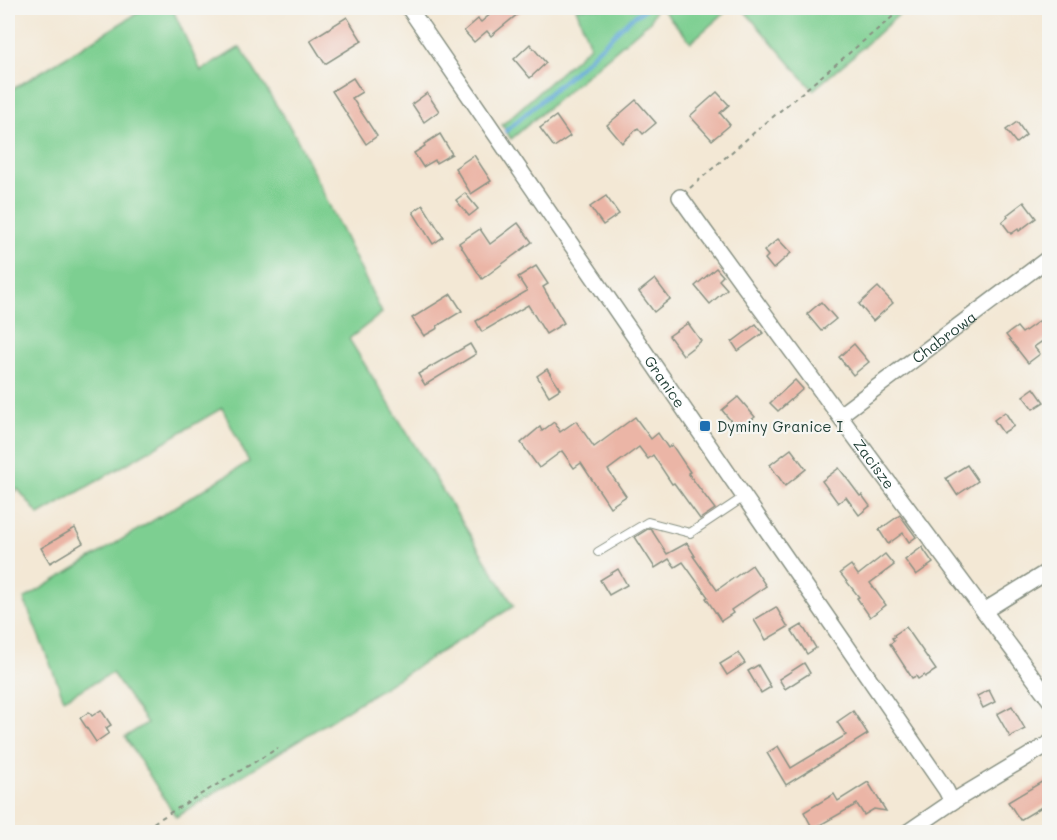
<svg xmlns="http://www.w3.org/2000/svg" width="1057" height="840" font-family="Mali,sans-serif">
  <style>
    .green { fill: #7dcf91; stroke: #4e8662; stroke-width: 1.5 }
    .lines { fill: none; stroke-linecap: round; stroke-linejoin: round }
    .stream { stroke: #60a9d7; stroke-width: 4.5 }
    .building { fill: #ebb5a6 }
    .service-casing { stroke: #899284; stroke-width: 10 }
    .minor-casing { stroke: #899284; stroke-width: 18 }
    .path { stroke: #899284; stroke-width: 2; stroke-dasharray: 4.5 4.5; stroke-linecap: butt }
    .service { stroke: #fff; stroke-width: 8 }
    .minor { stroke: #fff; stroke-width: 15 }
    .poi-dot { fill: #1f6fb2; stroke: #f6f6f2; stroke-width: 2 }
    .labels { text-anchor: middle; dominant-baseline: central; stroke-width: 4.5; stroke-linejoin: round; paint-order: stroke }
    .street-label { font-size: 15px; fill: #1f3d34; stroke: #f6f6f2 }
    .poi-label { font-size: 15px; fill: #1f3d34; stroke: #f6f6f2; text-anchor: start }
  </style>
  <rect width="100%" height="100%" fill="#f6f6f2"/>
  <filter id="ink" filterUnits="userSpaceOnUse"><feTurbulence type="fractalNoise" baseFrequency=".0167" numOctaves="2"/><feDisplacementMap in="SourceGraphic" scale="12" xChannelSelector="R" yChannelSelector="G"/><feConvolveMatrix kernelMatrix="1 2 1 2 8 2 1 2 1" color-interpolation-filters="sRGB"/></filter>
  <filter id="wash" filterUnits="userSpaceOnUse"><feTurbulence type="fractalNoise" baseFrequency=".008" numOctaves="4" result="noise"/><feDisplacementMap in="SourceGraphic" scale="24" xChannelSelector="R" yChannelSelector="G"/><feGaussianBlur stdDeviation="1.35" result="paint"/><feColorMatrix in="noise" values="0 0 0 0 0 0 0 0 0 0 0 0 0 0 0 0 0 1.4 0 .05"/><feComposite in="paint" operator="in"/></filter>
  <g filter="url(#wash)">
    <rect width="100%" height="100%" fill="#f3e8d5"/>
    <g class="green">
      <path d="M146,8H172L201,71L240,47L295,135L382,313L349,339L514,606L176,817L125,737L147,723L112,673L64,699L24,599L249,462L222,408L39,515L18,489L8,496V92Z"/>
      <path d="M576,8H656L650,21L511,139L502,125L590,46Z"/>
      <path d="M661,8H730L691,42Z"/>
      <path d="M742,8H906L851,58L813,90Z"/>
    </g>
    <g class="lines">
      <path class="stream" d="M506,131L582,65L630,19L647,8"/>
    </g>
    <g id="blocks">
      <g class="building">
        <path d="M498,8H525L491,36L487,31L474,42L464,31L478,19L481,22Z"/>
        <path d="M347,17L362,41L325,64L310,40Z"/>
        <path d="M530,44L546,63L530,78L514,59Z"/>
        <path d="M353,78L362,92L352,98L377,136L366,144L332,91Z"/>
        <path d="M717,92L729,105L720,113L730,125L712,140L690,116Z"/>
        <path d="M427,93L439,111L424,122L412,104Z"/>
        <path d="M636,100L656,123L643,134L638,128L622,143L607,125Z"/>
        <path d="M556,116L570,136L554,147L540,128Z"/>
        <path d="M1017,122L1026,135L1016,143L1006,130Z"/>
        <path d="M440,134L452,154L436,163L435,160L423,167L414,153L425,146L424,144Z"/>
        <path d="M474,155L491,181L471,194L455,168Z"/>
        <path d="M465,193L478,209L469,216L456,200Z"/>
        <path d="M606,196L619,214L603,225L590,207Z"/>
        <path d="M1024,202L1036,218L1019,231L1018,229L1011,234L1002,222L1008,217L1007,215Z"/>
        <path d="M423,205L443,237L433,244L413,212Z"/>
        <path d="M518,223L532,242L482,279L459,243L480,229L490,244Z"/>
        <path d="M778,239L791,253L773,269L765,259L768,256L764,251Z"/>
        <path d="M536,266L548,284L543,287L564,323L546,334L528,305L482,332L476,321L527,291L518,277Z"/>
        <path d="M716,268L723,276L719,280L727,289L710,304L695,286Z"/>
        <path d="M655,279L670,299L654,312L639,292Z"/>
        <path d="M878,287L893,303L873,321L859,304Z"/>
        <path d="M451,294L462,311L437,326L438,328L424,336L412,318Z"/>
        <path d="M821,302L836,319L821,331L807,314Z"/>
        <path d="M1042,319L1050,329V336L1034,347L1040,354L1028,363L1006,335L1017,327L1022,333Z"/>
        <path d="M688,323L701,341L683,355L669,336Z"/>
        <path d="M756,324L763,333L738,351L732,342Z"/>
        <path d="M470,344L476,354L425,385L418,374Z"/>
        <path d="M854,344L869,362L853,375L839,357Z"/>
        <path d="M547,369L560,389L549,396L537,376Z"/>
        <path d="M795,380L803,389L778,411L770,403Z"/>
        <path d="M1034,388L1044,402L1033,409L1023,396Z"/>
        <path d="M738,397L755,417L738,430L722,410Z"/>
        <path d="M1005,412L1014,426L1003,433L994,420Z"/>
        <path d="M635,417L651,439L658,433L668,448L672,445L690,472L688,473L715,509L700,519L674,483L672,484L653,455L648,459L639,447L608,470L626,496L610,507L581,463L574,468L562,451L539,468L521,443L540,427L542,431L554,422L560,432L576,421L594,447Z"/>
        <path d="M791,449L806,469L785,486L770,465Z"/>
        <path d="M967,465L978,481L957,495L946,478Z"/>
        <path d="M839,468L860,496L862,495L870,506L859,515L846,497L838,503L822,481Z"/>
        <path d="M900,515L916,537L909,542L903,533L888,544L879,530Z"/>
        <path d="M75,528L83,543L50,563L41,548Z"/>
        <path d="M649,528L651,529L667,554L687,543L695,556H693L717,590L752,565L766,586L731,610L733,613L721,621L706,598L708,597L683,562L675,567L669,559L655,568L635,537Z"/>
        <path d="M922,547L933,563L916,575L905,560Z"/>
        <path d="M885,554L894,565L870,583L886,605L870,617L857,598L859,597L840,573L851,565L858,575Z"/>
        <path d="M618,569L627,585L609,595L600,580Z"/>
        <path d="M776,607L788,627L766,640L754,620Z"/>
        <path d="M802,625L816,648L807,654L792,631Z"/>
        <path d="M906,627L936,670L925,677L924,675L918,679L916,676L912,678L890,644L894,641L892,638L895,637L894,635Z"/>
        <path d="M738,653L745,663L727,675L720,664Z"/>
        <path d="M804,663L810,673L785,689L779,679Z"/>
        <path d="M758,665L771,687L761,693L748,671Z"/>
        <path d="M989,690L995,702L983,708L977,696Z"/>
        <path d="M1012,706L1025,729L1010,737L997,714Z"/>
        <path d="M101,710L111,725L106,728L109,733L96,742L80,718L89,712L92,716Z"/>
        <path d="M853,711L868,734L786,785L767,753L778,746L791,768L846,735L837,722Z"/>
        <path d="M1050,777V802L1020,820L1008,802Z"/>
        <path d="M868,782L886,811L874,809L864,815L857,804L813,829L804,812L834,794L838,801Z"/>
      </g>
    </g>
  </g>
  <g filter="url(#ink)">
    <use href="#blocks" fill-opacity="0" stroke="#899284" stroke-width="1.5"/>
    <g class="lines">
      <defs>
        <path id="service" d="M598,552L648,522L690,533L744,497"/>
        <g id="minor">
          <path id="s1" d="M409,8C588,268 766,530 946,790L952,802L908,832"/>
          <path id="s2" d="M680,197C801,366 926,533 1050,700"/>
          <path id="s3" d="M840,415L1050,257"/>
          <path d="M984,611L1050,570"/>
          <path d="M952,802L1050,743"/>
        </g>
      </defs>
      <use href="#service" class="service-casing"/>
      <use href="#minor" class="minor-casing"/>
      <g class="path">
        <path d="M690,188L756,131L903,8"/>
        <path d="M138,832L278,748"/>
      </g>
      <use href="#service" class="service"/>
      <use href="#minor" class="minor"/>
    </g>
  </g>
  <rect class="poi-dot" x="699" y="420" width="12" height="12" rx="3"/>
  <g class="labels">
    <g class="street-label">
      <text stroke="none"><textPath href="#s3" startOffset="130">Chabrowa</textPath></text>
      <text stroke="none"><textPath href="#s1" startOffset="453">Granice</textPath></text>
      <text stroke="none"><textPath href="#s2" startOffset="330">Zacisze</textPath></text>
    </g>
    <g class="poi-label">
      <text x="717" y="426">Dyminy Granice I</text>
    </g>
  </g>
  <rect width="1057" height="840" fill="none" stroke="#f6f6f2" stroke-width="30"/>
</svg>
